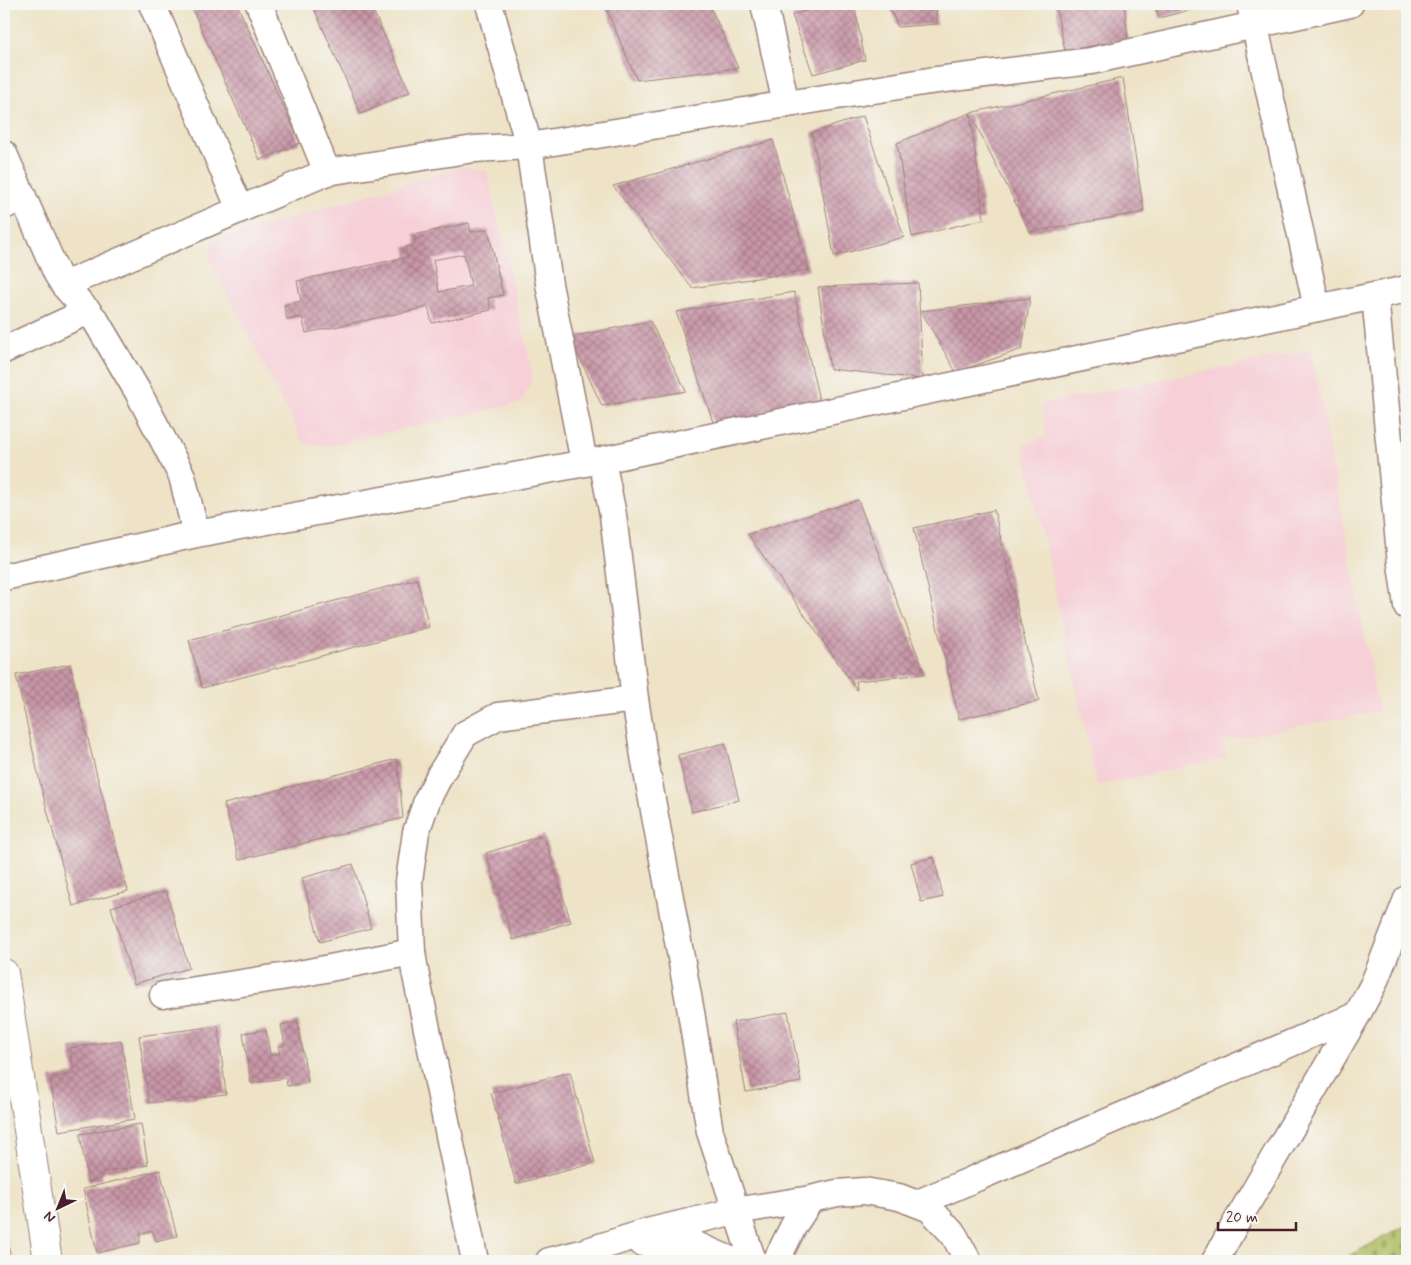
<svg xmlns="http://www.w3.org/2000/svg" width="1411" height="1265" font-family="Mynerve,sans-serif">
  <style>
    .built { fill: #f6cfd7 }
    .cemetery { fill: url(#cemetery-stones); stroke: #7c6e44 }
    .building { fill: url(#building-cross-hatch); fill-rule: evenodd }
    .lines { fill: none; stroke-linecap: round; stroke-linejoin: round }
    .minor-casing { stroke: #9c8179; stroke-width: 29 }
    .tertiary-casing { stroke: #9c8179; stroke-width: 30 }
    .minor { stroke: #fff; stroke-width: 26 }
    .tertiary { stroke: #fff; stroke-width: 28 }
  </style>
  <defs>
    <pattern id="cemetery-stones" width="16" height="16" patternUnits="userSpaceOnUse" patternTransform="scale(1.25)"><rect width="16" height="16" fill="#aebc5e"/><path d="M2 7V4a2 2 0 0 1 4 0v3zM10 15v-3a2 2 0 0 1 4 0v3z" fill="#90984e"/></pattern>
    <pattern id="building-cross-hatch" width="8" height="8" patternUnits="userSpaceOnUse" patternTransform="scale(1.25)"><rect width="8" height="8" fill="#c896a7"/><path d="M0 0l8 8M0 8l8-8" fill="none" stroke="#a47a88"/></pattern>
  </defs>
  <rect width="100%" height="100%" fill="#f6f6f2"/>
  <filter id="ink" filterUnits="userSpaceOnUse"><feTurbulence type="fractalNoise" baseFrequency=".02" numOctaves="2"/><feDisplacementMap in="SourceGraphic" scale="10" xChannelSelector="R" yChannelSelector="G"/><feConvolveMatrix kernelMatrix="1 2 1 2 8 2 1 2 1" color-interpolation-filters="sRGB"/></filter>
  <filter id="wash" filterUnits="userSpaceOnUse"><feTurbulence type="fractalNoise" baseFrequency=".0096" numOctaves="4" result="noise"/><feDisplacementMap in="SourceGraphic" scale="20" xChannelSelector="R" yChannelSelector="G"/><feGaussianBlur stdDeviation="1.12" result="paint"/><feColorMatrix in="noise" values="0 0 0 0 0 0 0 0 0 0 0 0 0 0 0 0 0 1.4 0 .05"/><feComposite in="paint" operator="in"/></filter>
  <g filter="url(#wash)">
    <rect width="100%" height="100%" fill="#eee3c7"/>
    <g class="built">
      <path d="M461,167L487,171L533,377L521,403L327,446L304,444L209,258L212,242Z"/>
      <path d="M1311,350L1379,711L1222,741L1228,757L1097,786L1023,444L1047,437L1041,404Z"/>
    </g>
    <path class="cemetery" d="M1407,1225V1261H1339Z"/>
    <g id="blocks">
      <g class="building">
        <path d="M190,4H237L300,143L260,160Z"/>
        <path d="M312,4H370L410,92L361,114Z"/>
        <path d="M604,4H709L738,68L637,80Z"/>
        <path d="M830,4H854L865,60L813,74L792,15Z"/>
        <path d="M888,4H936L937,24L898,27Z"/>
        <path d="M1055,4H1124L1128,39L1065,51Z"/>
        <path d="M1155,4H1213L1159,18Z"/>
        <path d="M1123,78L1144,212L1030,232L970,113L984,219L912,237L897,143L970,113Z"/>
        <path d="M863,116L904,237L834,256L812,133Z"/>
        <path d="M773,140L809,270L692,288L613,186Z"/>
        <path d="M469,223L471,232L488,229L503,295L488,298L491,310L432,323L428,307L306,333L302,317L287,320L284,305L301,301L297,281L407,257L405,247L416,245L414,235ZM464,254L471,286L439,292L433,260Z"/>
        <path d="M918,283L923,379L830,369L818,287Z"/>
        <path d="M794,292L822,413L713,422L676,312Z"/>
        <path d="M1030,298L1022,349L956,372L921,311Z"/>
        <path d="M650,321L686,391L602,406L570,337Z"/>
        <path d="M858,500L925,674L856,681L857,690L748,534Z"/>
        <path d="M994,510L1039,701L959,719L914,528Z"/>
        <path d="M417,579L429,627L202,688L189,640Z"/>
        <path d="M70,664L96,772L128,891L73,906L41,787L16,675Z"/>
        <path d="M725,743L739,800L692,812L678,755Z"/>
        <path d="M397,759L403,818L239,860L224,804Z"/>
        <path d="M544,835L571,922L513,940L486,853Z"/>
        <path d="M934,857L943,897L921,902L911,863Z"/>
        <path d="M353,864L371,928L320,942L302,878Z"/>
        <path d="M166,891L189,968L134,984L111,907Z"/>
        <path d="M788,1012L801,1082L746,1092L733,1022Z"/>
        <path d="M298,1022L308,1083L287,1086L286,1078L251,1083L243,1033L266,1030L270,1055L280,1054L278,1046L285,1045L281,1025Z"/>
        <path d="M218,1026L226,1094L149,1103L139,1036Z"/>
        <path d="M121,1040L135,1119L59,1131L50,1078L74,1074L70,1048Z"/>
        <path d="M570,1072L595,1163L516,1184L491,1093Z"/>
        <path d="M141,1124L148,1165L103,1172L101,1179L88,1182L80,1134Z"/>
        <path d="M160,1170L177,1236L156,1241L153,1231L140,1234V1243L97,1253L83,1189Z"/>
        <path d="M4,1231L12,1261H4Z"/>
      </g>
    </g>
  </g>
  <g filter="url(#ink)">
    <use href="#blocks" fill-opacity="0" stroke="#9c8179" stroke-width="1"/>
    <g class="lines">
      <defs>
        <g id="minor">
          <path d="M152,4L240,209"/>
          <path d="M259,4L327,172"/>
          <path d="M764,4L786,104"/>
          <path d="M1250,4L1317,308"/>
          <path d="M4,154L23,197L4,206"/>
          <path d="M23,197L57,274L64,285L96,321L138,392L182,476L196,534"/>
          <path d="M64,285L327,172L474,149L529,146L489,4"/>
          <path d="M1375,296L1401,564L1407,606"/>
          <path d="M4,350L88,311"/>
          <path d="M602,460L613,515L635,699L644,756L691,1012L710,1132L753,1261"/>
          <path d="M584,462L549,284L529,146L929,81L1091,61L1350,4"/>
          <path d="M4,577L196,534L602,460L1407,289"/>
          <path d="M412,952L409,881L416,832L428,798L441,773L465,734L498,716L635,699"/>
          <path d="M163,995L294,975L412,952L415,971L475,1261"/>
          <path d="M918,1203L1357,1015"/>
          <path d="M642,1243H670L696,1245L733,1261"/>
          <path d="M549,1261L581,1253L647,1232L735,1211L811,1199L837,1193L864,1191L899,1197L930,1209L954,1235L968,1261"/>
          <path d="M776,1261L794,1225L811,1199"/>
          <path d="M1215,1261L1233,1228L1357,1015L1374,983L1407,899"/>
        </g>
        <path id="tertiary" d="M4,973L48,1261"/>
      </defs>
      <use href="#minor" class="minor-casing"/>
      <use href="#tertiary" class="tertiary-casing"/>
      <use href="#minor" class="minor"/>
      <use href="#tertiary" class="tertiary"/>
    </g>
  </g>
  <rect width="1411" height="1265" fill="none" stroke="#f6f6f2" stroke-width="20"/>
  <g transform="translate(58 1208) rotate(223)" stroke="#f6f6f2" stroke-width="4" paint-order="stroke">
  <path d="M0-4L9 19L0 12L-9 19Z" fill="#4a1f2b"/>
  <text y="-8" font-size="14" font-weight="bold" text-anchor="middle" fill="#4a1f2b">N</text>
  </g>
  <path d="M1218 1222v8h78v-8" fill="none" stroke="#4a1f2b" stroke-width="2.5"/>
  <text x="1226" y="1222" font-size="15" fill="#4a1f2b" stroke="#f6f6f2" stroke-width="4" paint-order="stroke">20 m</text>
</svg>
